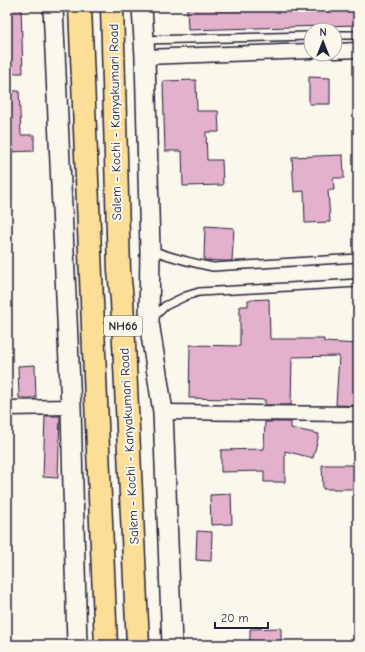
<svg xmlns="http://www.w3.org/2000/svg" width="365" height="652" font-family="'Comic Neue',sans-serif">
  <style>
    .building { fill: #e4b1cc; stroke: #22223b }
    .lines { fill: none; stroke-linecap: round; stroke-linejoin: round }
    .lane-casing { stroke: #22223b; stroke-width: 10 }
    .street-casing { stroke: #22223b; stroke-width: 17 }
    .secondary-casing { stroke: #22223b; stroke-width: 22 }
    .highway-casing { stroke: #22223b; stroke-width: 25 }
    .lane { stroke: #fbf7ec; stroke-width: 7 }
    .street { stroke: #fbf7ec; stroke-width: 14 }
    .secondary { stroke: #fbf7ec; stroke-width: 19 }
    .highway { stroke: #fdde96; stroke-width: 22 }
    .labels { text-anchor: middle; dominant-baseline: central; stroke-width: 4; stroke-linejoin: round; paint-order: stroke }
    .shield { fill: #fbf7ec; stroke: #636270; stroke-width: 1 }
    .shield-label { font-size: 12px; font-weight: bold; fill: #22223b }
    .street-label { font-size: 13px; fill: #22223b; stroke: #fbf7ec }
  </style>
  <rect width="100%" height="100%" fill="#fbf7ec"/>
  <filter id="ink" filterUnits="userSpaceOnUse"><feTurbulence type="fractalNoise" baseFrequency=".025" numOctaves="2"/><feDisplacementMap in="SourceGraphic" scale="8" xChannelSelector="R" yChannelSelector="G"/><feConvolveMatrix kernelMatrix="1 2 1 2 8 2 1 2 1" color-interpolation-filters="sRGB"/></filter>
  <g filter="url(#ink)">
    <g class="building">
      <path d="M7,7H21L23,73H7Z"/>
      <path d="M187,7H358V25L188,30Z"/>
      <path d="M309,77L330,78V104H309Z"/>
      <path d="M196,80L197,111H218L219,132H206L207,160H222L223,185L183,186L182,151H165L163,81Z"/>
      <path d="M7,91H19L21,135H34V151L7,152Z"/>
      <path d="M343,155L344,178H333L334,190H328L330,222L305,223L304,191L294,192L292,157Z"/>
      <path d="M205,226L234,228L232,261H223L204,260Z"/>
      <path d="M269,299L270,339H324V342L358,344V406L336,405L339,356L292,357L291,405H265V400L189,398L190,345L240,346V306H248V300Z"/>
      <path d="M35,365L36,398H19L18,366Z"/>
      <path d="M45,416H60L58,478L43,477Z"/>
      <path d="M265,422H291V428L319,434L313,458L285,451V482H264V471L221,472V450L264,449Z"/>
      <path d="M322,465H358V489H323Z"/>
      <path d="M231,494L232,524L211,525L210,495Z"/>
      <path d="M197,531L212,532L211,561L196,560Z"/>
      <path d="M281,628V645H250V629Z"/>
    </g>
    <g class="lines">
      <defs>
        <g id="lane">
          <path d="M335,35H358"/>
          <path d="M144,40L311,36"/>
          <path d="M151,250C171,257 192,263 213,267L358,258"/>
          <path d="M152,319L165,306L186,296L199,292L358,283"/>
        </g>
        <g id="street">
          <path d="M335,51L358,50"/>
          <path d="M145,57L311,51"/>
          <path d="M7,408L71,407"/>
          <path d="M163,412L358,414"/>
        </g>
        <g id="secondary">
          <path d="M53,7L71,407L77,645"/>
          <path d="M142,7L145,57L150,250L149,322L163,412L172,645"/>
        </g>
        <g id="highway">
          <path d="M80,7L106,645"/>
          <path d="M112,7L119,271L122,300L138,645"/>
        </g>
      </defs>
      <use href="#lane" class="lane-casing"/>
      <use href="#street" class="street-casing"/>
      <use href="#secondary" class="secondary-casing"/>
      <use href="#highway" class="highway-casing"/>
      <use href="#lane" class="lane"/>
      <use href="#street" class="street"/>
      <use href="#secondary" class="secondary"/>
      <use href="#highway" class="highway"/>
    </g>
  </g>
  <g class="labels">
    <rect class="shield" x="104" y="316" width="38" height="20" rx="3"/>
    <g class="shield-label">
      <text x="123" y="326">NH66</text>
    </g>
    <g class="street-label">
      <text transform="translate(115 122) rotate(-91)">Salem - Kochi - Kanyakumari Road</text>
      <text transform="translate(129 446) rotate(-93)">Salem - Kochi - Kanyakumari Road</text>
    </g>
  </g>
  <rect width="365" height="652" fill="none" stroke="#fbf7ec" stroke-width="24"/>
  <rect x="12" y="12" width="341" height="628" fill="none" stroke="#22223b" stroke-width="1.5" filter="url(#ink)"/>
  <g transform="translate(323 42)"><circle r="19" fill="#fbf7ec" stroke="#a4a2a5"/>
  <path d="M0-3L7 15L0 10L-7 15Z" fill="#22223b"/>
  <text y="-6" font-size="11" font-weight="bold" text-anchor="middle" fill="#22223b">N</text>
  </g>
  <path d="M215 622v6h53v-6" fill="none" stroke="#22223b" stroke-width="2"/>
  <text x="221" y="622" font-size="12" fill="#22223b" stroke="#fbf7ec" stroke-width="3" paint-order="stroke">20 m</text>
</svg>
